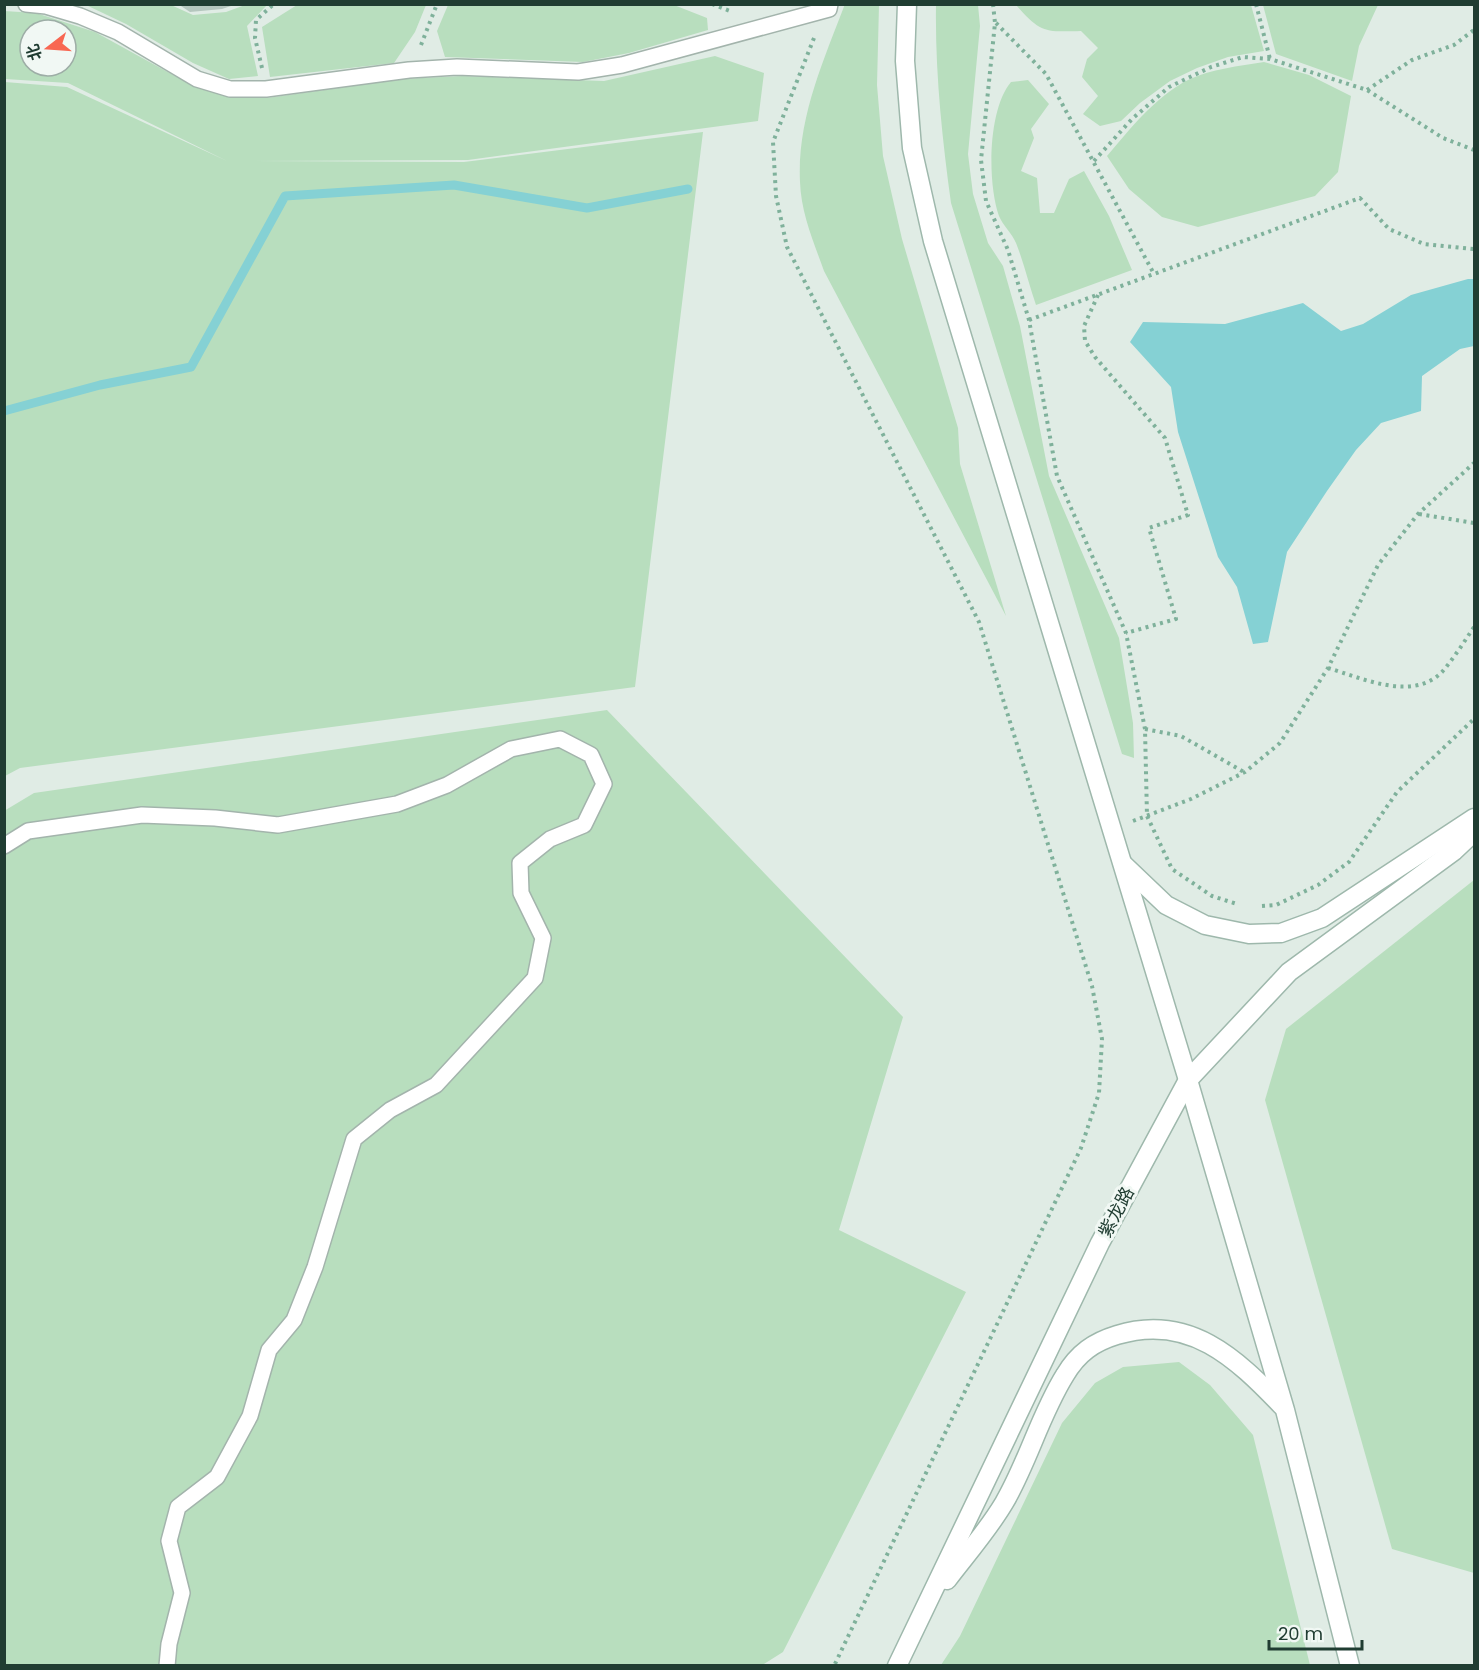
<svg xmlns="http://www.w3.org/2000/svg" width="1479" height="1670" font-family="Poppins,'Noto Sans SC',sans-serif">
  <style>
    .green { fill: #b8debe; fill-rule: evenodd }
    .water { fill: #85d1d4 }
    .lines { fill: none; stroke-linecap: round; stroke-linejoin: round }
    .stream { stroke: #85d1d4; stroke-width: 9 }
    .building { fill: #b5c7be }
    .lane-casing { stroke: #a3b4ac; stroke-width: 18 }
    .secondary-casing { stroke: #9eb8ac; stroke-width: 21 }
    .path { stroke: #7fb19b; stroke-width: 4; stroke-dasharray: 3 4.5; stroke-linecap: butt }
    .lane { stroke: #fff; stroke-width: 15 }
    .secondary { stroke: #fff; stroke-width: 18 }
    .labels { text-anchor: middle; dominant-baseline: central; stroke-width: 6; stroke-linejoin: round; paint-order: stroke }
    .street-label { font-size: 18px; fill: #203d32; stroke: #f1f8f4 }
  </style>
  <rect width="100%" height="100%" fill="#e0ece5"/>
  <g class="green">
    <path d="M845,4L879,5L877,85L883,156L902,239L958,428L960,464L1006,616L824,271C814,243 801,213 800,182C797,119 823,62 845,4Z"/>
    <path d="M86,5H171L193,15L226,12L245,5H267L247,26L258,76L229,79L193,63L126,24Z"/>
    <path d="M297,5V4L426,5L415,32L394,63L270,77L262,27Z"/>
    <path d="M448,5H674L707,18L708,30L629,53L583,62L445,57L437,31Z"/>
    <path d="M936,5H978L980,26L968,154L973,194L988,243L1003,266L1020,326L1049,476L1119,638L1133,723L1134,758L1122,754L951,203C942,137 935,71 936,5Z"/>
    <path d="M1016,5H1251L1264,51L1228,57L1197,68L1170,81L1140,103L1121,121L1100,126L1083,114L1098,96L1082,77L1087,59L1098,48L1081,31C1044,32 1041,33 1016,5Z"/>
    <path d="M1263,5H1378L1359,46L1352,81L1276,54Z"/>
    <path d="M4,11L36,13L95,32L175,76L221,95L267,98L402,79L462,76L604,81L715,56L764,73L758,121L468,160L253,161L464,162L703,132L635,687L20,768L5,776V82L67,87L227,161L68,83L5,79ZM30,30H66V66H30Z"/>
    <path d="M1264,62L1309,75L1351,96L1338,172L1315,196L1198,227L1162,217L1129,189L1107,156C1130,129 1155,97 1188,80C1211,69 1239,66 1264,62Z"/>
    <path d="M1028,80L1049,104L1031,129L1034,138L1021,171L1037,178L1040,213H1054L1069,179L1084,171L1109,216L1132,270L1036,305C1029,285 1024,263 1016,243C1012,233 1003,226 999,216C987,182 988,109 1011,82Z"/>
    <path d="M607,710L903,1017L839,1230L966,1292L783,1652L761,1666L5,1665L4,811L34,793Z"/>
    <path d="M1474,880V1573L1392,1549L1265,1100L1286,1029Z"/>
    <path d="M1179,1362L1210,1385L1253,1435L1310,1665H941L960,1636L1062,1423L1095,1383L1123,1367Z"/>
  </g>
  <path class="water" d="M1468,279H1474V346L1460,349L1422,376L1421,411L1381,423L1356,450L1327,491L1287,552L1268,642L1253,644L1237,587L1218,557L1178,432L1171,387L1130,342L1143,322L1225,324L1303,303L1341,331L1363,324L1411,295Z"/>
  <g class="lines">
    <path class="stream" d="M4,411L100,385L191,367L285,196L454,185L587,208L688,189"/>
  </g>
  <path class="building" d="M178,4H234V5L222,9L190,12Z"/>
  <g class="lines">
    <defs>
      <g id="lane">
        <path d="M26,4L46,6L80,16L118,32L197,79L230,89H266L409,70L457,67L578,72L622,65L829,9L830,4"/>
        <path d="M4,846L28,831L142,815L215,818L278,825L397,804L447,785L511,749L560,739L591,755L604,784L584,825L550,839L520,863L521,893L543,938L535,978L436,1085L390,1110L354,1139L315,1267L294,1320L269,1350L250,1416L217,1477L178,1507L169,1541L182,1593L169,1644L167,1666"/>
      </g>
      <g id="secondary">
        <path d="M907,4L905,61L912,148L933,241L1188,1080L1285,1410L1350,1666"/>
        <path d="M1123,864L1166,905L1205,925L1249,934L1281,933L1322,918L1474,818"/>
        <path d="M947,1580C966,1555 988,1530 1004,1503C1028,1462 1040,1415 1065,1375C1078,1353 1094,1342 1117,1335C1189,1313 1236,1358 1282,1406"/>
        <path d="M897,1666L1100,1243L1188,1080L1289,972L1454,851L1474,832"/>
      </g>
    </defs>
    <use href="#lane" class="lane-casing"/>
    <use href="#secondary" class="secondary-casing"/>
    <g class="path">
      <path d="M712,4L730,11"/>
      <path d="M993,4L995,23L981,160L986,201L1008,250L1029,320L1057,476L1126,633L1145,729L1147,816L1172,869L1212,896L1237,904"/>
      <path d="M1256,4L1270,59"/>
      <path d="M996,23L1046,74L1154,274"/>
      <path d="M814,38L773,142L776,196L787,247L979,622L1092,986L1102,1039L1099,1093L1081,1148L834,1666"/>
      <path d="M421,45L437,4"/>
      <path d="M262,68L255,38L256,20L274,4"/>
      <path d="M1367,90L1412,60L1454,45L1474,30"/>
      <path d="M1094,161L1132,119L1169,87L1211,67L1243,57L1270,59L1367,90L1443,138L1474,150"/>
      <path d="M1098,295L1084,326L1085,341L1095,357L1165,438L1188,515L1149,528L1176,619L1126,633"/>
      <path d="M1029,320L1360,198L1389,229L1424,244L1474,249"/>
      <path d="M1419,514L1474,523"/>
      <path d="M1328,668C1362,678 1412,702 1442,672C1454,658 1464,642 1474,627"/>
      <path d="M1145,729L1181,736L1244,772"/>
      <path d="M1133,821L1191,799L1245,772L1280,743L1328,668L1378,565L1418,514L1474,463"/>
      <path d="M1262,906L1276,905L1318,885L1349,862L1397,792L1474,719"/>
    </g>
    <use href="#lane" class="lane"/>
    <use href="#secondary" class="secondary"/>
  </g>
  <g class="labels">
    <g class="street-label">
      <text transform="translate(1116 1212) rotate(-62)">紫龙路</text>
    </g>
  </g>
  <rect width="1479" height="1670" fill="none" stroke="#203d32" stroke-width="12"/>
  <g transform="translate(48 48) rotate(253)"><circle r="28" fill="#f1f8f4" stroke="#9dada6" stroke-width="1.5"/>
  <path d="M0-4.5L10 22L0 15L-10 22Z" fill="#f86752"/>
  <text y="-9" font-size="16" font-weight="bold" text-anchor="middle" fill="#203d32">北</text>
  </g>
  <path d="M1269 1640v9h93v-9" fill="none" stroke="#203d32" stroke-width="3"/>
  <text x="1278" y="1640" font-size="18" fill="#203d32" stroke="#f1f8f4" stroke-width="4.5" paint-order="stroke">20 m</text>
</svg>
